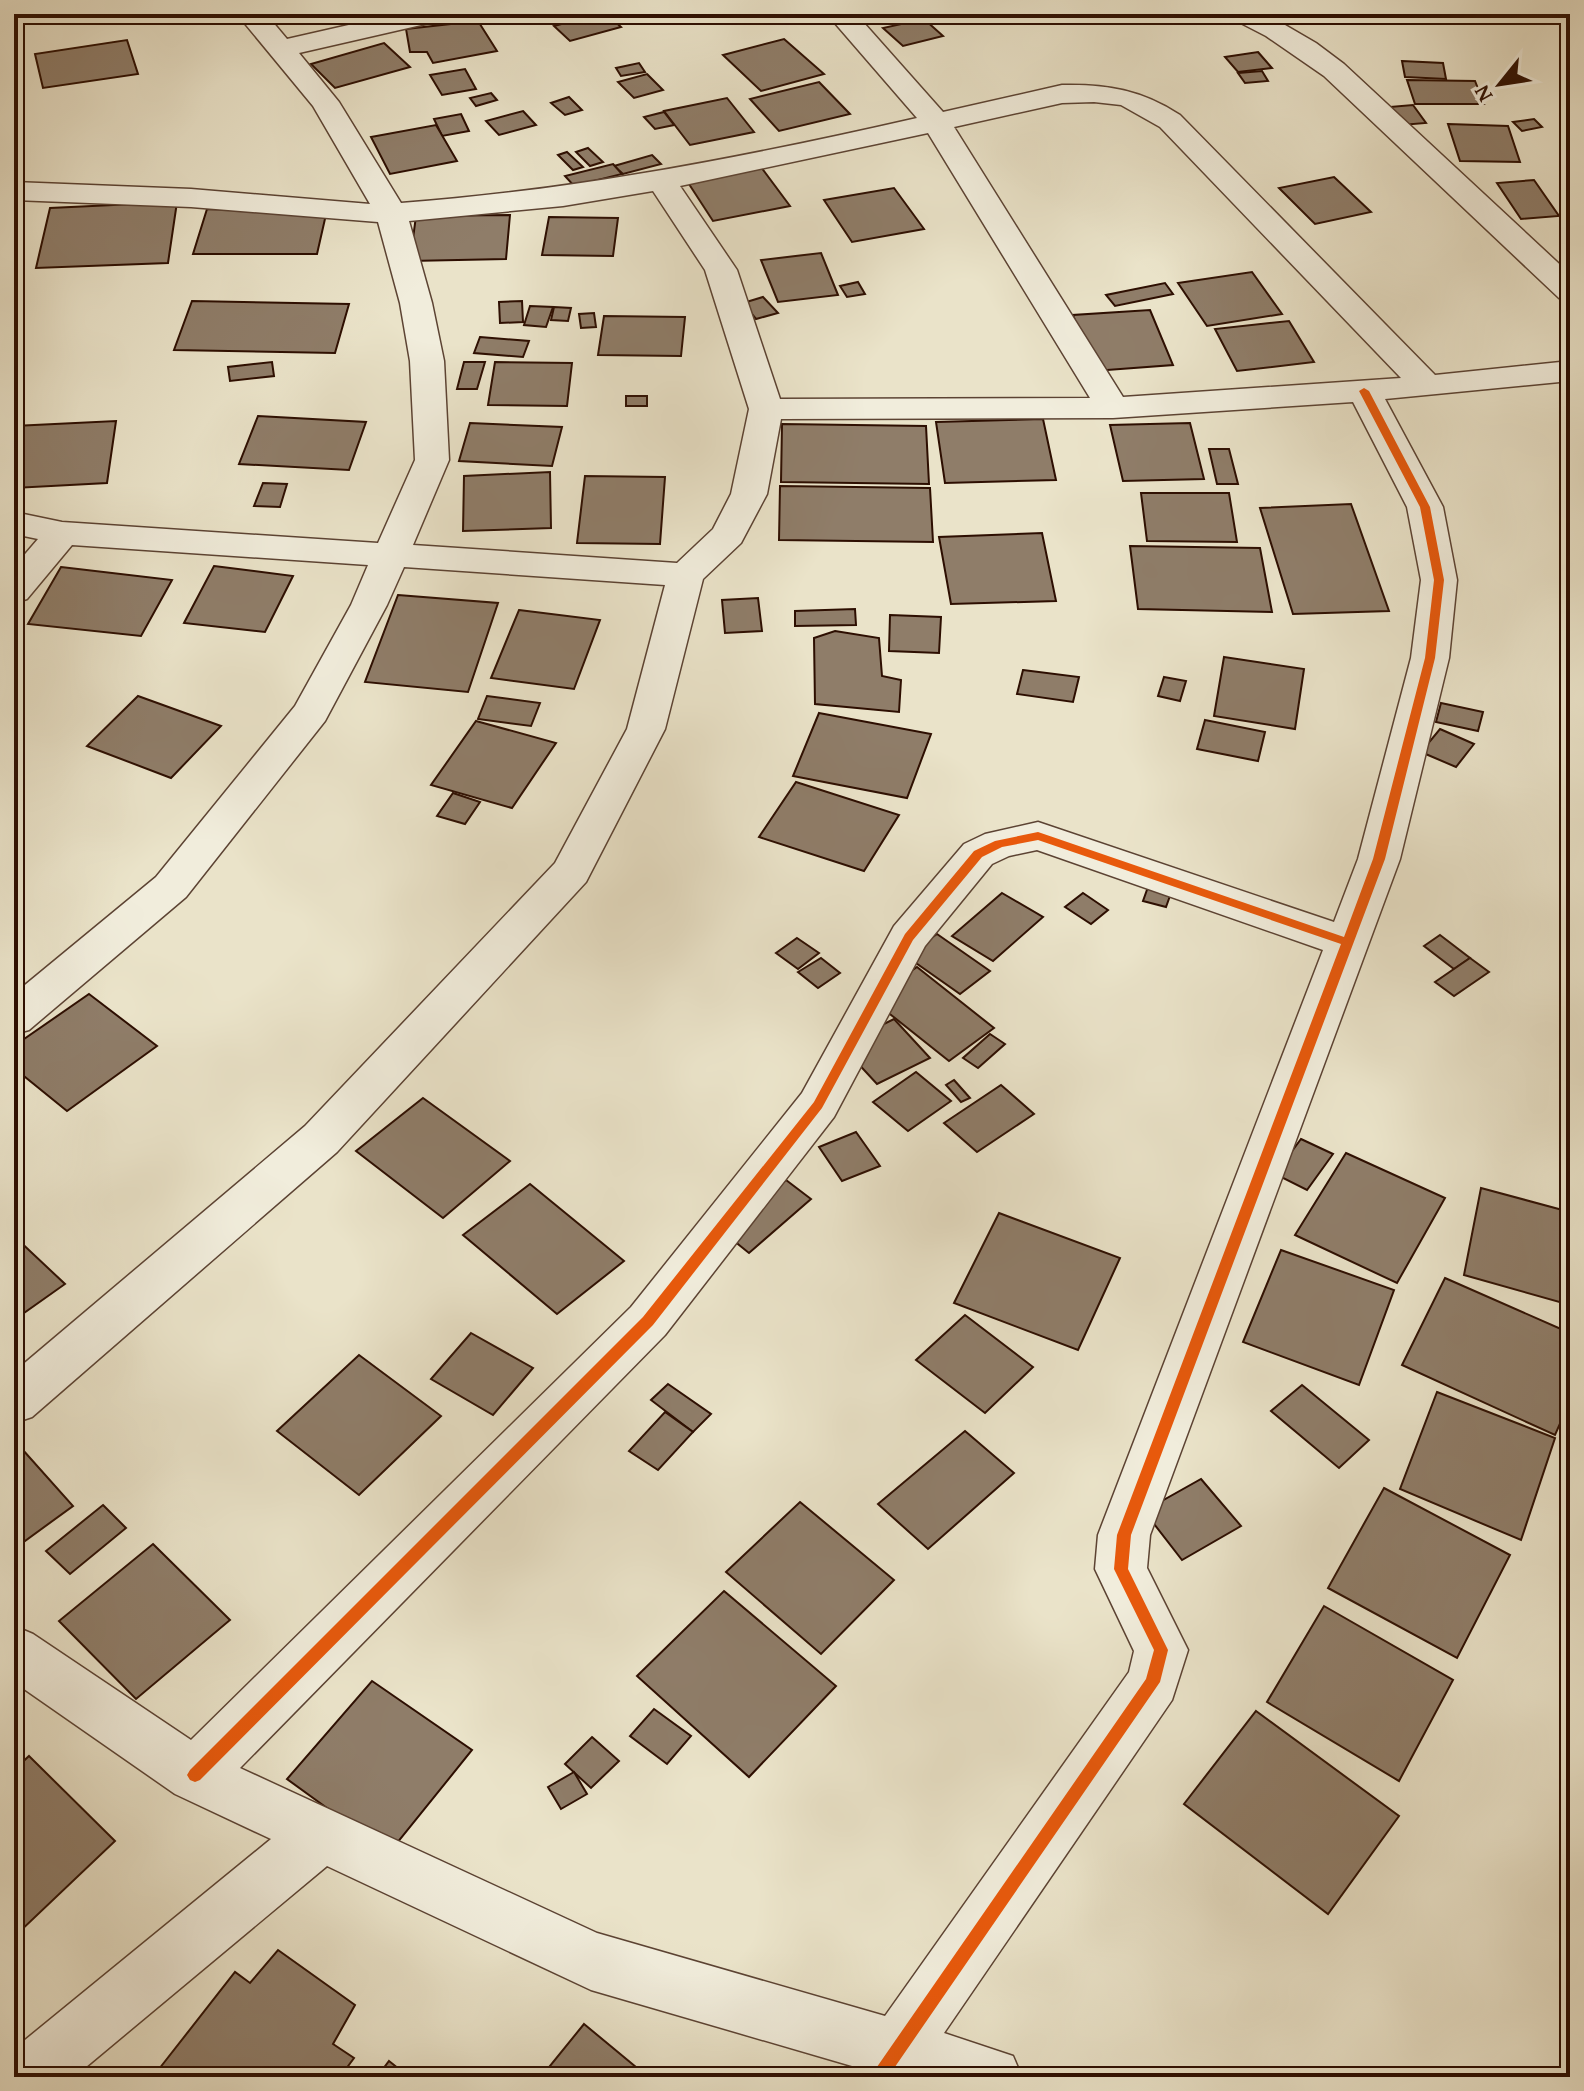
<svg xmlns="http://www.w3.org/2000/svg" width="1584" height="2091" font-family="'Gentium Book Plus',serif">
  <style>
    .building { fill: #8f7d69; stroke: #2d0e01; stroke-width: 2 }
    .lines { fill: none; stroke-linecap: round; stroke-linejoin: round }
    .street-casing { stroke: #5c4333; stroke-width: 3 }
    .street { fill: #f1eddc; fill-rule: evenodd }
    .cycleway-casing { stroke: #f1eddc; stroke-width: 5 }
    .cycleway { fill: #e8590c; fill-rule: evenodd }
  </style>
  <rect width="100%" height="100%" fill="#eae3c9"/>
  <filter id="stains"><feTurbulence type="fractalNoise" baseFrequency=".0025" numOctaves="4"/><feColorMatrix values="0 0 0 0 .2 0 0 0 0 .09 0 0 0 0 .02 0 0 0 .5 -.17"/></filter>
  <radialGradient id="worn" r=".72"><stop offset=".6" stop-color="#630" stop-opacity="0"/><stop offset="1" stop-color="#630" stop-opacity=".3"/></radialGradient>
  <g class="building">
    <path d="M541,14H584L551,23Z"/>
    <path d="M599,14H607L621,27L570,41L554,26Z"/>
    <path d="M895,14H946L901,22Z"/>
    <path d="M924,19L943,36L903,46L883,28Z"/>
    <path d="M478,21L497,51L433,63L427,52H410L406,29Z"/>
    <path d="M784,39L824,74L761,91L723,55Z"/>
    <path d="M127,40L138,74L43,88L35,54Z"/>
    <path d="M384,43L410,67L335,88L311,64Z"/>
    <path d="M1258,52L1272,68L1238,72L1225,57Z"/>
    <path d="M1402,61L1443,63L1446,79L1405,77Z"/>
    <path d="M639,63L645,72L621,76L616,68Z"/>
    <path d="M465,69L476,89L442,95L430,75Z"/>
    <path d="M1262,71L1268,81L1245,83L1238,73Z"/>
    <path d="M647,74L663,90L634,98L618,82Z"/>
    <path d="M1407,80L1475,81L1484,104H1415Z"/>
    <path d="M819,82L850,114L779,131L750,99Z"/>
    <path d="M491,93L497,100L476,106L470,98Z"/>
    <path d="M569,97L582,110L565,115L551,103Z"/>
    <path d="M727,98L754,132L690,145L664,111Z"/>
    <path d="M1413,105L1426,123L1401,125L1389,107Z"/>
    <path d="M523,111L536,125L499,135L486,121Z"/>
    <path d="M664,112L674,125L655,129L644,117Z"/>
    <path d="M461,114L469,131L442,136L434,119Z"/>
    <path d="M1534,119L1542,127L1522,131L1513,122Z"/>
    <path d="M1448,124L1508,126L1520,162L1460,161Z"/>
    <path d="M436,125L457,161L390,174L371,137Z"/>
    <path d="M588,148L603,162L590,166L576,152Z"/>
    <path d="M567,152L583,167L573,170L558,155Z"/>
    <path d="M652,155L661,164L623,174L614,166Z"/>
    <path d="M613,164L622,174L574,186L565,176Z"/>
    <path d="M761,167L790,206L713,221L687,181Z"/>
    <path d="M1334,177L1371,212L1315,224L1279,188Z"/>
    <path d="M1534,180L1559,216L1521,219L1497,183Z"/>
    <path d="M894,188L924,229L852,242L824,200Z"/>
    <path d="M177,202L168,263L36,268L50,208Z"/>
    <path d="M207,209L327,210L317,254H193Z"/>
    <path d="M510,215L506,259L410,261L416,216Z"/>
    <path d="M549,217L618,218L613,256L542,255Z"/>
    <path d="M821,253L838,295L778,302L761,260Z"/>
    <path d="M1252,272L1282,314L1207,326L1178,283Z"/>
    <path d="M858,282L865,294L847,297L840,286Z"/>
    <path d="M1165,283L1173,294L1115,306L1106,295Z"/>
    <path d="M763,297L778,313L756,319L743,303Z"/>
    <path d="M192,301L349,304L335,353L174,350Z"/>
    <path d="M522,301L523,322L500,323L499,302Z"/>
    <path d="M530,306L553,307L546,327L524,325Z"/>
    <path d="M554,307L571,308L568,321L551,320Z"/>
    <path d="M1150,310L1173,365L1094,371L1073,315Z"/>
    <path d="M594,313L596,327L581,328L579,314Z"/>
    <path d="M604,316L685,317L681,356L598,355Z"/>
    <path d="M1289,321L1314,362L1237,371L1215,329Z"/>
    <path d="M480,337L529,341L523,357L474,353Z"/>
    <path d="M272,362L274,376L230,381L228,367Z"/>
    <path d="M464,362H485L477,389H457Z"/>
    <path d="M495,362L572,363L567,406L488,405Z"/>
    <rect x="626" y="396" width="21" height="10"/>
    <path d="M258,416L366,422L349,470L239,464Z"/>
    <path d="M1043,419L1056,480L945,483L936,422Z"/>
    <path d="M116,421L107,483L14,488V426Z"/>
    <path d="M470,423L562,427L552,466L459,461Z"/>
    <path d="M1190,423L1204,479L1123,481L1110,425Z"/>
    <path d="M782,424L926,426L929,484L781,482Z"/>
    <path d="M1209,449H1229L1238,484H1217Z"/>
    <path d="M550,472L551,528L463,531L464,476Z"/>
    <path d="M585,476L665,477L660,544L577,543Z"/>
    <path d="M263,483L287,484L280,507L254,506Z"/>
    <path d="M780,486L930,488L933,542L779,540Z"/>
    <path d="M1141,493H1229L1237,542L1147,541Z"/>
    <path d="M1351,504L1389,611L1293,614L1260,508Z"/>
    <path d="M1042,533L1056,601L951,604L939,537Z"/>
    <path d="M1130,546L1260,548L1272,612L1138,609Z"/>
    <path d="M214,566L293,576L265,632L184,623Z"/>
    <path d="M61,567L172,580L141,636L28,624Z"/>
    <path d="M398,595L498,603L468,692L365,682Z"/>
    <path d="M758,598L762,631L725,633L722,600Z"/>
    <path d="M855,609L856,625L795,626V611Z"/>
    <path d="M519,610L600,620L574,689L491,678Z"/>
    <path d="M890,615L941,617L939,653L889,651Z"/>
    <path d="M835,631L879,638L882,676L901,680L899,712L815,704L814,638Z"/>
    <path d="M1224,657L1304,669L1295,729L1214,716Z"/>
    <path d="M1023,670L1079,677L1073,702L1017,694Z"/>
    <path d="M1164,677L1186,681L1180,701L1158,696Z"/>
    <path d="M138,696L221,726L171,778L87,746Z"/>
    <path d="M487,696L540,703L531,726L478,719Z"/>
    <path d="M1441,703L1483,712L1478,731L1436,722Z"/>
    <path d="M819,713L931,734L907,798L793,776Z"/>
    <path d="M1205,720L1265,732L1258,761L1197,749Z"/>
    <path d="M476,721L556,743L512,808L431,785Z"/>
    <path d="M1440,729L1474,744L1456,767L1421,752Z"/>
    <path d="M796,782L899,815L864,871L759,837Z"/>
    <path d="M453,793L480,802L465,824L437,816Z"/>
    <path d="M1148,887L1171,893L1166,907L1143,901Z"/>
    <path d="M1002,893L1043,917L993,961L952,936Z"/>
    <path d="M1083,893L1108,910L1091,924L1065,907Z"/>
    <path d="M937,934L990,971L960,994L906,956Z"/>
    <path d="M1440,935L1470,958L1454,969L1424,946Z"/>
    <path d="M797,938L819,953L798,969L776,953Z"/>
    <path d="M821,958L840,973L818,988L798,972Z"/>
    <path d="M1470,958L1489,972L1454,996L1435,982Z"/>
    <path d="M917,967L994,1028L949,1061L871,999Z"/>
    <path d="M89,994L157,1046L67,1111L14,1068V1046Z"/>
    <path d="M894,1019L930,1058L877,1084L841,1045Z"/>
    <path d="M990,1034L1005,1044L978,1068L963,1058Z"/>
    <path d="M916,1072L951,1101L908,1131L873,1102Z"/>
    <path d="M954,1080L970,1098L961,1102L946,1085Z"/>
    <path d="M1001,1085L1034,1114L977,1152L944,1123Z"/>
    <path d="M423,1098L510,1161L443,1218L356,1151Z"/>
    <path d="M856,1132L880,1166L842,1181L819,1147Z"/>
    <path d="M1301,1139L1333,1154L1307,1190L1275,1174Z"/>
    <path d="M1346,1153L1445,1198L1397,1283L1295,1235Z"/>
    <path d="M786,1180L811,1199L749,1253L723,1232Z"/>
    <path d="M530,1184L624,1261L557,1314L463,1235Z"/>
    <path d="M1481,1188L1570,1212V1305L1464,1275Z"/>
    <path d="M999,1213L1120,1258L1078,1350L954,1303Z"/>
    <path d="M14,1236L65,1284L14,1320Z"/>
    <path d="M1281,1250L1394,1290L1359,1385L1243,1342Z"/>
    <path d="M1445,1278L1570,1333V1401L1555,1435L1402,1365Z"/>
    <path d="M965,1315L1033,1367L985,1413L916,1360Z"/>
    <path d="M471,1333L533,1368L493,1415L431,1379Z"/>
    <path d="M359,1355L441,1416L359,1495L277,1431Z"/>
    <path d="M668,1384L711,1414L693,1432L651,1400Z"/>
    <path d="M1302,1385L1369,1440L1339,1468L1271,1411Z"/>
    <path d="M1437,1392L1555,1438L1521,1540L1400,1489Z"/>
    <path d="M665,1412L693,1432L658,1470L629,1451Z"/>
    <path d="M965,1431L1014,1473L928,1549L878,1504Z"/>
    <path d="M14,1440L73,1506L14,1549Z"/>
    <path d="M1201,1479L1241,1526L1182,1560L1144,1511Z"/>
    <path d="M1384,1488L1510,1555L1457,1658L1328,1588Z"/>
    <path d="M800,1502L894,1580L821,1654L726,1572Z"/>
    <path d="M103,1505L126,1528L70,1574L46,1551Z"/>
    <path d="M153,1544L230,1620L136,1699L59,1621Z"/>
    <path d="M724,1591L836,1686L749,1777L637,1676Z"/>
    <path d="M1324,1606L1453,1680L1399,1781L1267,1702Z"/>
    <path d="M372,1681L472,1750L389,1853L287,1779Z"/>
    <path d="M654,1709L691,1736L667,1764L630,1736Z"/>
    <path d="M1256,1711L1399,1816L1328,1914L1184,1804Z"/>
    <path d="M592,1737L619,1761L591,1788L565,1764Z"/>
    <path d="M29,1756L115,1841L14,1937V1770Z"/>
    <path d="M574,1772L587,1794L561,1809L548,1787Z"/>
    <path d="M278,1950L355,2005L333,2044L354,2058L340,2077H169L159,2069L235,1972L250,1983Z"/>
    <path d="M584,2024L648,2077H541Z"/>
    <path d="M389,2061L409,2077H377Z"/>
  </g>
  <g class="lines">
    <defs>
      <g id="street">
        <path d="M237,14H266L287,39L397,14H447L443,20L299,53L339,102L401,203C576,190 746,157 917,118L827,14H856L943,112L1062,85C1107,84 1142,90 1180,115L1435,375L1570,361V381L1385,399L1443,507L1457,580L1449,658L1400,859L1150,1535L1147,1568L1188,1650L1172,1700L944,2033L1013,2056L1022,2077H848L852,2066L591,1990L327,1866L74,2077H14V2049L271,1839L175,1794L14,1682V1626L33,1634L191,1740L631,1307L802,1093L894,926L964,844L985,834L1038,822L1334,922L1358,859L1411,658L1421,580L1407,507L1353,402L1113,418L781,419L767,494L741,543L703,579L665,729L586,882L337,1152L32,1417L14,1423V1372L305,1126L555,863L627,729L665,585L404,567L387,605L325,721L186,897L29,1030L14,1034V994L156,877L295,706L351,605L368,565L72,545L27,599L14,603V567L38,539L14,534V512L62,522L378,543L415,460L410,361L400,303L378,222L191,207L14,200V182L191,189L370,204L313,106ZM1094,102L1121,105L1160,127L1401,378L1123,397L954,127L1062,103ZM928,133L1090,398L780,399L737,270L680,186ZM653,191L705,270L749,409L731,494L713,529L677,563L413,545L449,460L444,361L432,303L409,221L563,206ZM1037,850L1323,950L1098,1535L1095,1569L1134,1651L1129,1672L885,2016L597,1933L240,1768L665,1335L834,1117L925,946L992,864L1009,856Z"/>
        <path d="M1231,14H1266L1316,43L1344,64L1570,274V301L1559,298L1324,76L1266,36L1235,20Z"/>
      </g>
    </defs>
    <use href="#street" class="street-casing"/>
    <use href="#street" class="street"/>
    <defs>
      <path id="cycleway" d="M1364,388L1369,391L1430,507L1444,580L1435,658L1385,859L1131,1535L1128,1569L1168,1650L1160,1682L888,2077H870L1146,1679L1154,1650L1114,1569L1117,1535L1341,944L1038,840L1002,847L982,857L913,940L822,1108L653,1325L200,1780L195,1782L190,1780L187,1775L190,1770L643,1317L814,1102L905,934L974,851L995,841L1038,832L1344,937L1373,859L1425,658L1434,580L1420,507L1359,391Z"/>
    </defs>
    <use href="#cycleway" class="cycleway-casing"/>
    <use href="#cycleway" class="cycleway"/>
  </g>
  <rect width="1584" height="2091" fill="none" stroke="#eae3c9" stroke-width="48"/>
  <rect x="16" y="16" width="1552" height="2059" fill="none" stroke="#2d0e01" stroke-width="4"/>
  <rect x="24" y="24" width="1536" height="2043" fill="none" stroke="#2d0e01" stroke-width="2"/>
  <g transform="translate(1500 84) rotate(240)" stroke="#f1eddc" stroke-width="6" paint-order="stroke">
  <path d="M0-6L14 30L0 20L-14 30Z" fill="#2d0e01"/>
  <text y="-12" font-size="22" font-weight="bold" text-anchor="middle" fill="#2d0e01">N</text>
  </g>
  <rect width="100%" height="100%" filter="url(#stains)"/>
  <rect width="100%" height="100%" fill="url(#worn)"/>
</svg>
